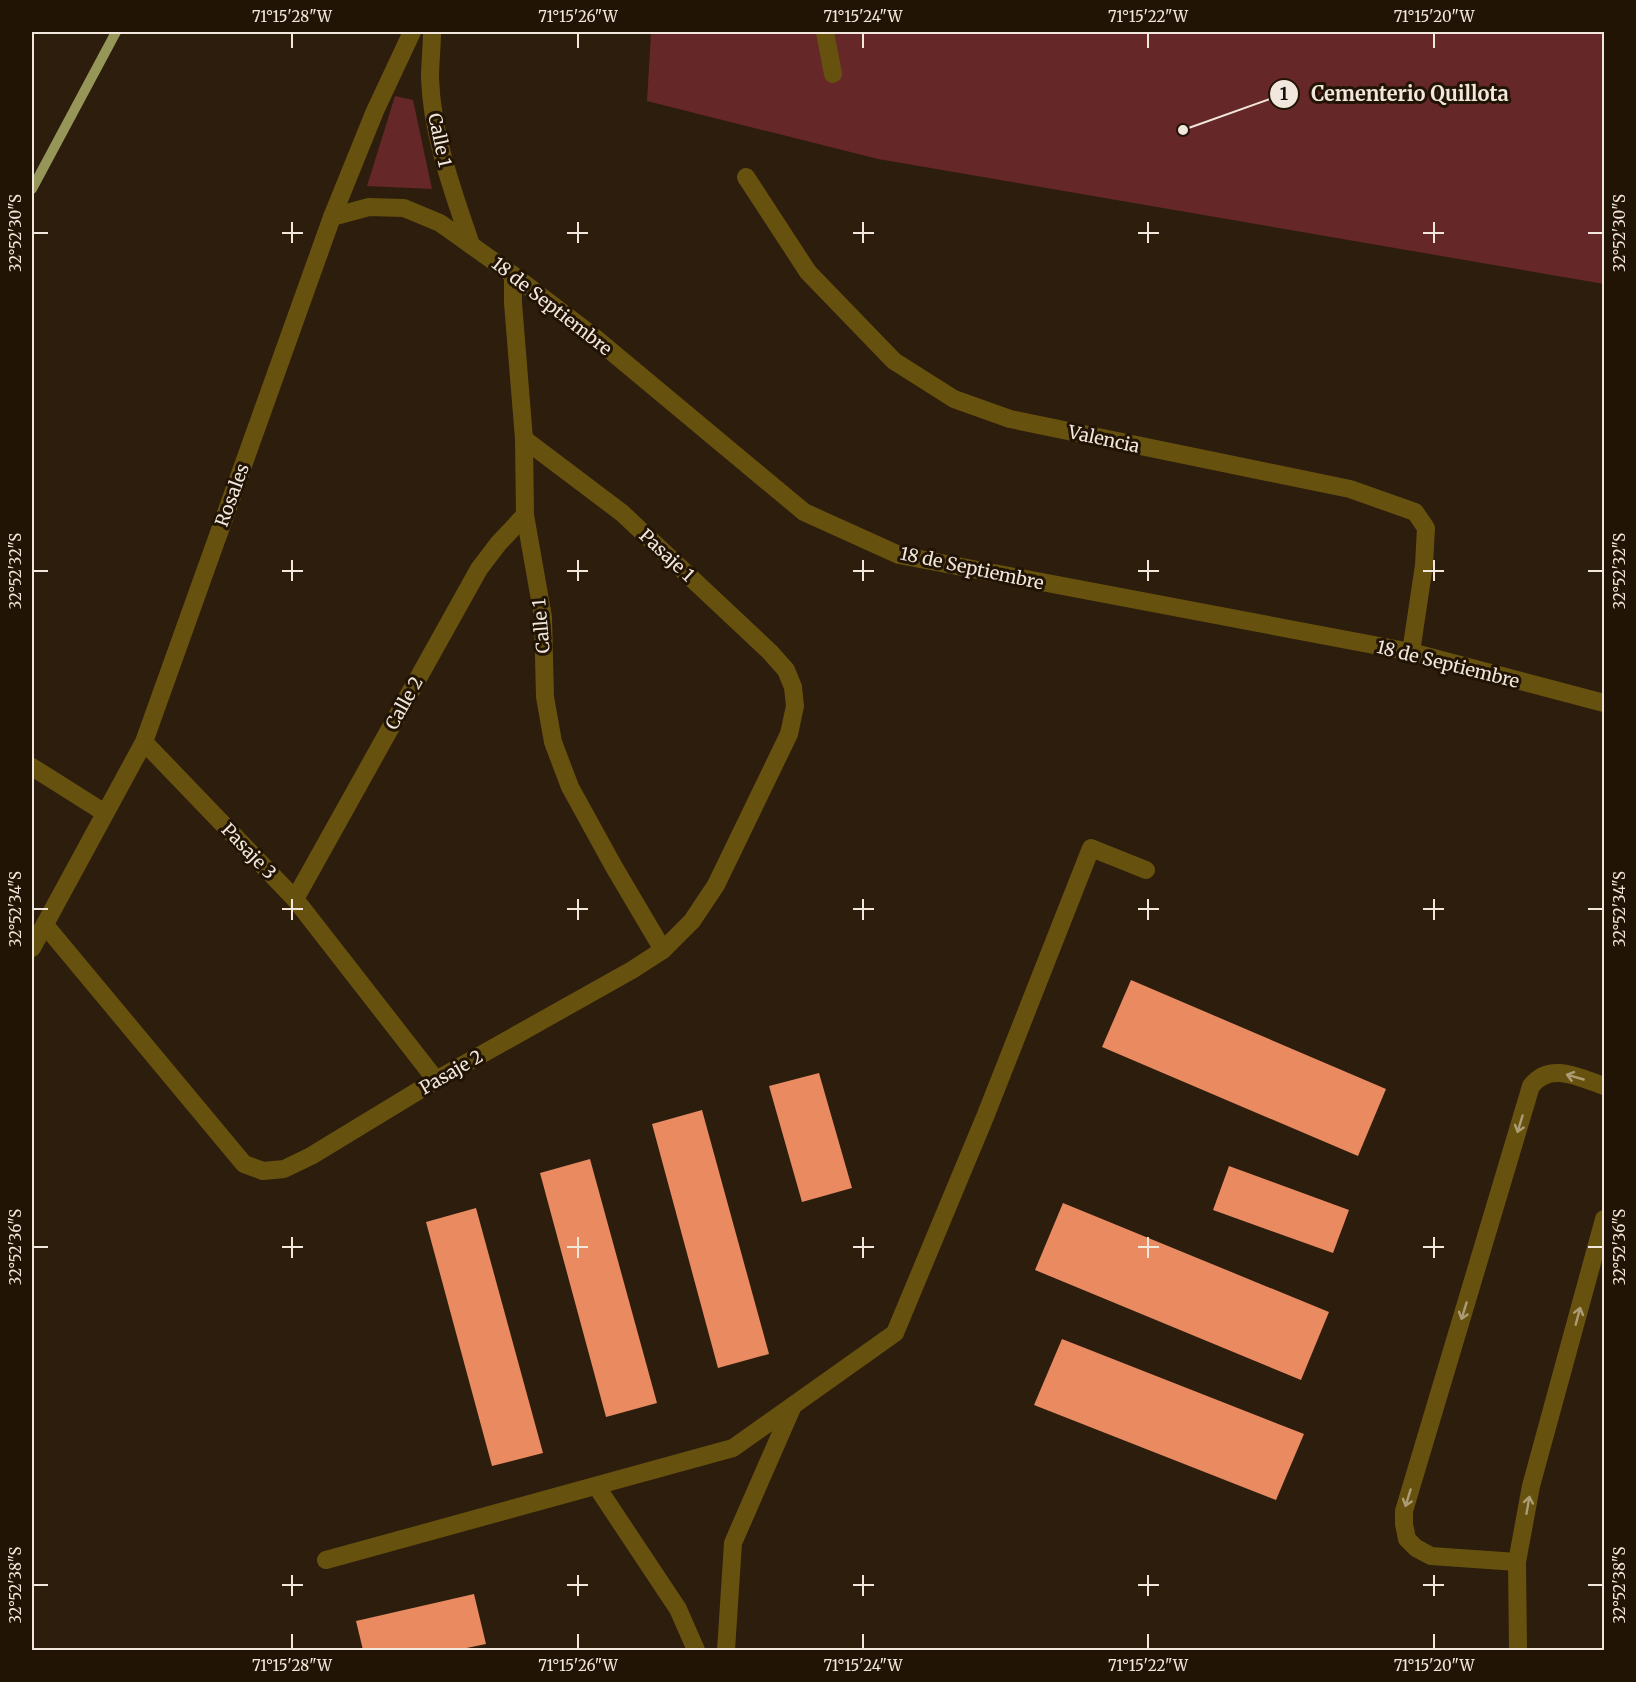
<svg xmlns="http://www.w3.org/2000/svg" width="1636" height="1682" font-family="Merriweather,serif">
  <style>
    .green { fill: #662728 }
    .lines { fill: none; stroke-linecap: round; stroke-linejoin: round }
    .stream { stroke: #979659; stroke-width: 10 }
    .building { fill: #e98a61 }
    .minor { stroke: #67510e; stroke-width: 18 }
    .oneway { stroke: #ac9c76 }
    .ticks { fill: none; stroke: #f1e7dd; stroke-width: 2 }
    .labels { text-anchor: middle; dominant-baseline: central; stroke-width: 6; stroke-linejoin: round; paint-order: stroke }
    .street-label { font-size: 18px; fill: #f1e7dd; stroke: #221405 }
    .leader { fill: none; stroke: #f1e7dd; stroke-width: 2 }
    .callout-dot { fill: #f1e7dd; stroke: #221405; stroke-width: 2 }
    .mark-label { font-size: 18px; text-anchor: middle; font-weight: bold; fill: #111 }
    .callout-label { font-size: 20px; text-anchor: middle; font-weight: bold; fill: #f1e7dd; stroke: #221405; stroke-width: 6; stroke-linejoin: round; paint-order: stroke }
    .neatline { fill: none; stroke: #f1e7dd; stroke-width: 2 }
    .ticks-label { font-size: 15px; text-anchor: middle; fill: #f1e7dd }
  </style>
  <rect width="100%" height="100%" fill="#2c1d0d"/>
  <g class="green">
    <path d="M651,32H1604V284L878,159L647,101Z"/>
    <path d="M395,96L413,100L432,189L367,186Z"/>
  </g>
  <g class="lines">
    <path class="stream" d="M32,189L116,32"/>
  </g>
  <g class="building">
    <path d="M1131,980L1386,1089L1358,1156L1102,1047Z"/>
    <path d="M819,1073L852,1188L802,1202L769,1086Z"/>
    <path d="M702,1110L769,1354L718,1368L652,1124Z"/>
    <path d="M590,1159L657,1403L606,1417L540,1173Z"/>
    <path d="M1229,1166L1349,1210L1333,1253L1213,1210Z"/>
    <path d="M1063,1203L1329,1312L1301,1380L1035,1270Z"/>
    <path d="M476,1208L543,1453L492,1466L426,1222Z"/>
    <path d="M1062,1339L1304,1434L1276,1500L1034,1405Z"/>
    <path d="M474,1594L486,1644L457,1650H363L356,1621Z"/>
  </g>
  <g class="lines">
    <g class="minor">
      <path d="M432,32C432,47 430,63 430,78C432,136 453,191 471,245"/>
      <path d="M825,32L833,74"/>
      <path d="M746,177L808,272L894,361L954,399L1010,419L1350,489L1415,512L1426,528L1424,565L1411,652"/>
      <path d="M332,217L369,207L404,208L440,223L513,275L594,337L804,512L899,555L1411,652L1604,703"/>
      <path d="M513,275V303L524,439L525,515L543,617L545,697L553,742L570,787L614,867L663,950"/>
      <path d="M144,742L295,899L436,1080"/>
      <path d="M32,767L105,813"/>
      <path d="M295,899L479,569L498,544L525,515"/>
      <path d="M45,925L244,1164L263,1171L284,1169L311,1156L436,1080L632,970L663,950L692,921L716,885L789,734L795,706L793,687L786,670L770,652L622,513L524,439"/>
      <path d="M32,948L144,742L332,217L375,111L412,32"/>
      <path d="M597,1487L678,1609L696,1650"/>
      <path d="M326,1560L733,1448L895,1333L985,1117L1091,848L1146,870"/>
      <path d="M1517,1562L1431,1556L1416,1548L1407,1539L1404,1524V1511L1531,1086C1550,1061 1580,1078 1604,1086"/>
      <path d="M726,1650L733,1543L792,1408"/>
      <path d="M1518,1650L1517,1562L1531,1486L1604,1219"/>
    </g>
  </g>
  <defs><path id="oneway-shaft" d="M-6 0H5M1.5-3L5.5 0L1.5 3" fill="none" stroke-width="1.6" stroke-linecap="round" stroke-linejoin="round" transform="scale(1.5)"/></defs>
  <g class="oneway">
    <use href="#oneway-shaft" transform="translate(1575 1077) rotate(-164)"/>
    <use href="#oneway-shaft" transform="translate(1520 1124) rotate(107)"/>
    <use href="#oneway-shaft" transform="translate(1464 1311) rotate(107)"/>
    <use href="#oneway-shaft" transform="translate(1578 1316) rotate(-75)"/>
    <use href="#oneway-shaft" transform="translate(1408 1498) rotate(107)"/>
    <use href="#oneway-shaft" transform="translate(1528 1505) rotate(-80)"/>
  </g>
  <path class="ticks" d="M292,33V48M578,33V48M863,33V48M1148,33V48M1434,33V48M292,222V243M578,222V243M863,222V243M1148,222V243M1434,222V243M33,233H48M282,233H303M567,233H588M853,233H874M1138,233H1159M1423,233H1444M1588,233H1603M292,560V581M578,560V581M863,560V581M1148,560V581M1434,560V581M33,571H48M282,571H303M567,571H588M853,571H874M1138,571H1159M1423,571H1444M1588,571H1603M292,899V920M578,899V920M863,899V920M1148,899V920M1434,899V920M33,909H48M282,909H303M567,909H588M853,909H874M1138,909H1159M1423,909H1444M1588,909H1603M292,1237V1258M578,1237V1258M863,1237V1258M1148,1237V1258M1434,1237V1258M33,1247H48M282,1247H303M567,1247H588M853,1247H874M1138,1247H1159M1423,1247H1444M1588,1247H1603M292,1575V1596M578,1575V1596M863,1575V1596M1148,1575V1596M1434,1575V1596M33,1585H48M282,1585H303M567,1585H588M853,1585H874M1138,1585H1159M1423,1585H1444M1588,1585H1603M292,1634V1649M578,1634V1649M863,1634V1649M1148,1634V1649M1434,1634V1649"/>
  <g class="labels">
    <g class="street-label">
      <text transform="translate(440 140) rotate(78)">Calle 1</text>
      <text transform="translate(552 306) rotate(38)">18 de Septiembre</text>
      <text transform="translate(1104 439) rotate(12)">Valencia</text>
      <text transform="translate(232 495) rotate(-70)">Rosales</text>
      <text transform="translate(667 555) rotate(43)">Pasaje 1</text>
      <text transform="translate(972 568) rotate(12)">18 de Septiembre</text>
      <text transform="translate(541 626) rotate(-95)">Calle 1</text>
      <text transform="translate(1448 664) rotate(14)">18 de Septiembre</text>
      <text transform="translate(404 703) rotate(-61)">Calle 2</text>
      <text transform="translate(249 851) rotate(46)">Pasaje 3</text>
      <text transform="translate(451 1072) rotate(-30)">Pasaje 2</text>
    </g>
  </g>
  <path class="leader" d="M1183 130L1284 94"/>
  <g class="callout-dot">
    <circle cx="1183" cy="130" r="6"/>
    <circle cx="1284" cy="94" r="15"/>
  </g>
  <g class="mark-label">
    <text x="1284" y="100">1</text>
  </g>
  <g class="callout-label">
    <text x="1410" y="101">Cementerio Quillota</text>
  </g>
  <rect width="1636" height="1682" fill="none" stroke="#221405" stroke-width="66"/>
  <rect x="33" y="33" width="1570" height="1616" class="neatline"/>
  <g class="ticks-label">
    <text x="292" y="22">71°15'28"W</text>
    <text x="578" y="22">71°15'26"W</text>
    <text x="863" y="22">71°15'24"W</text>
    <text x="1148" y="22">71°15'22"W</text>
    <text x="1434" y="22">71°15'20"W</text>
    <text transform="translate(16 233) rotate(-90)" y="5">32°52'30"S</text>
    <text transform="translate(1620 233) rotate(-90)" y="5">32°52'30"S</text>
    <text transform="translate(16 571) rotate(-90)" y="5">32°52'32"S</text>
    <text transform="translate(1620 571) rotate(-90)" y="5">32°52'32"S</text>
    <text transform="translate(16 909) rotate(-90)" y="5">32°52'34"S</text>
    <text transform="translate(1620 909) rotate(-90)" y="5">32°52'34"S</text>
    <text transform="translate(16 1247) rotate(-90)" y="5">32°52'36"S</text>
    <text transform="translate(1620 1247) rotate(-90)" y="5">32°52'36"S</text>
    <text transform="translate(16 1585) rotate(-90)" y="5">32°52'38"S</text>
    <text transform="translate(1620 1585) rotate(-90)" y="5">32°52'38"S</text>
    <text x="292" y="1671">71°15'28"W</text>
    <text x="578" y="1671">71°15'26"W</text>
    <text x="863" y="1671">71°15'24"W</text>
    <text x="1148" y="1671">71°15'22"W</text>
    <text x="1434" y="1671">71°15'20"W</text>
  </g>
</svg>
